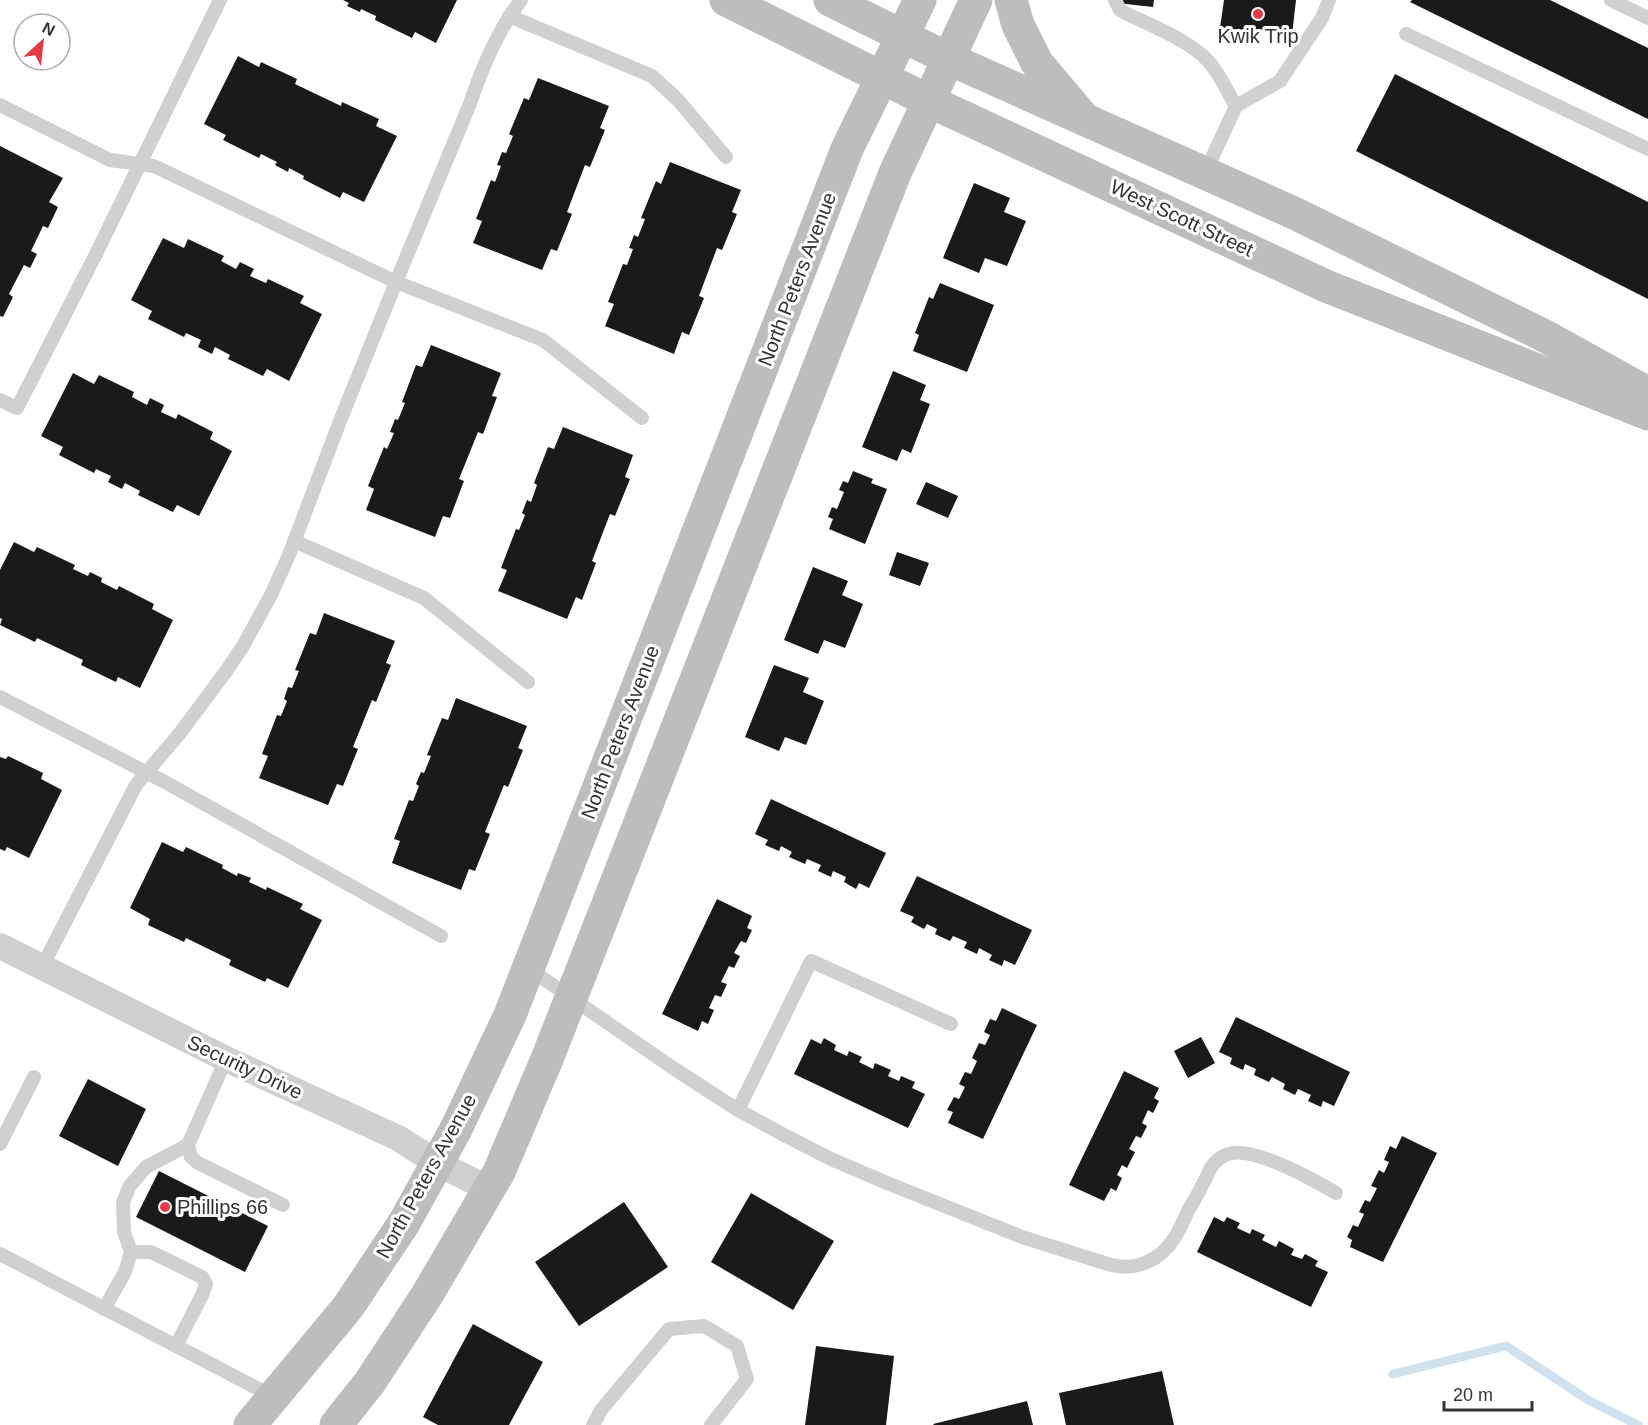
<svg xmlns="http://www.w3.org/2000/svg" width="1648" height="1425" font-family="Helvetica,sans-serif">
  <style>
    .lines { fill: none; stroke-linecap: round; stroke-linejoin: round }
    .stream { stroke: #cfe2ee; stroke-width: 9 }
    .building { fill: #1a1a1a }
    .service { stroke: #d0d0d0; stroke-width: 14 }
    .minor { stroke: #d0d0d0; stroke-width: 26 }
    .secondary { stroke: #bdbdbd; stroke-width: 33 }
    .poi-dot { fill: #e63946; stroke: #fff; stroke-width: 2 }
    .labels { text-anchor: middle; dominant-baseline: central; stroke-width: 6; stroke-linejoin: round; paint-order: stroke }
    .poi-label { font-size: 20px; fill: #333; stroke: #fff }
    .street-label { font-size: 20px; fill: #333; stroke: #fff }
  </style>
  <rect width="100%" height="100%" fill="#fff"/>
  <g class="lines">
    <path class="stream" d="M1393,1374L1506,1346L1588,1400L1638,1425"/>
  </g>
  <g class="building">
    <path d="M343,0H457L436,43L415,32L412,38L375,20L376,16L361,9L360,12L347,6L349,3Z"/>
    <path d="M1117,0H1154L1153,7L1117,3Z"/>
    <path d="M1224,0H1296L1292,35L1220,28Z"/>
    <path d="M1412,0H1550L1648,48V119L1410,2Z"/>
    <path d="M238,56L259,67L261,62L297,79L295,84L341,106L342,102L379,119L376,126L397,136L364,202L343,192L340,198L303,179L304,176L289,168L288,172L275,165L277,162L261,154L259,158L223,140L226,135L204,124Z"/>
    <path d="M1395,74L1648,202V299L1356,151Z"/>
    <path d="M538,78L609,106L600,128L605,130L590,167L585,165L567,212L572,214L557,251L551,249L542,270L473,243L482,221L476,219L491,180L495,182L501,166L497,165L502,152L506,153L513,136L509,134L524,98L529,100Z"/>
    <path d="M0,146L63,178L49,202L58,207L48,228L43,226L31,251L37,254L30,268L24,265L9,294L13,297L3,317L0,316Z"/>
    <path d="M670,162L741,190L732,212L737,214L722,250L717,248L699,296L704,298L689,335L682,332L674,354L605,326L614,304L608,302L623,264L627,265L633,249L629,248L634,235L638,237L645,219L641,218L656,181L661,184Z"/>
    <path d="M974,183L1010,198L1004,212L1026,221L1007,266L985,258L979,273L943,258Z"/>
    <path d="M163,238L184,248L188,239L224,256L221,261L236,269L240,262L254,269L250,276L266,283L268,279L304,296L300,303L322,314L289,381L267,369L263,376L228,359L230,355L215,347L212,354L198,347L201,340L186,333L184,337L148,319L152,311L131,300Z"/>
    <path d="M940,283L994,305L967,372L913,351L919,335L915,333L929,297L933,299Z"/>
    <path d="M431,345L501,373L492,396L497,397L483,434L478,432L459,479L464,481L450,518L443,516L435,537L366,510L374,489L368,486L384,447L387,449L394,433L390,432L395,419L398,420L405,403L402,402L416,365L422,367Z"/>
    <path d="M893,371L926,385L920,400L930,404L911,453L902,449L897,461L862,447Z"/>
    <path d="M73,373L94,384L99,375L134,392L132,397L147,405L150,398L164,405L161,412L176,419L178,414L213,432L210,439L232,451L199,516L177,505L173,512L138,495L140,491L125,483L122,489L108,482L111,476L96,469L94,473L59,455L63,447L41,436Z"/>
    <path d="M563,427L633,455L625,477L630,479L615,516L610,514L592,561L596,563L582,600L576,597L567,619L498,591L507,570L501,568L516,529L519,530L525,515L522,513L527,500L531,502L537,485L534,483L548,447L554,449Z"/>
    <path d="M853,471L873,479L871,483L887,489L865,544L829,529L833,519L828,517L832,507L837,509L844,492L839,490L843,481L848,483Z"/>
    <path d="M926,482L958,496L948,518L916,504Z"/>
    <path d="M14,542L34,552L37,547L75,565L73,569L88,576L90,572L102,578L101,582L117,590L119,586L154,604L152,609L173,620L140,688L118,677L116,682L81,665L83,660L37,638L35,642L0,625L2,619L0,618V570Z"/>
    <path d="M897,552L929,563L920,586L889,575Z"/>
    <path d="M813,567L848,581L842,595L863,604L845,648L824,640L818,654L784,640Z"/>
    <path d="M324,613L395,641L386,663L391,665L376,702L372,700L353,747L358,749L343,786L337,784L328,805L259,778L268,756L262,754L277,715L281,716L287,701L284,699L288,687L292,688L299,671L295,670L310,633L316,635Z"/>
    <path d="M774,665L809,678L803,692L824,701L806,745L785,737L779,751L745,737Z"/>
    <path d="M456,698L527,726L518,748L523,750L508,787L504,785L485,832L490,834L475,871L469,869L461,890L392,863L400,841L394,839L409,800L413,801L419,786L416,784L421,772L424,773L431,756L427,755L442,718L448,720Z"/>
    <path d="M8,756L43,773L41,779L62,790L29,858L7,847L5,851L0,849V757L6,759Z"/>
    <path d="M771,799L886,853L869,888L859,883L856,889L844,882L846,877L833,871L831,877L818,871L821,865L807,859L805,864L789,857L792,852L781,846L779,851L765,845L768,840L755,834Z"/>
    <path d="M162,842L183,852L186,847L223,865L222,868L237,876L238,873L251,878L249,882L266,890L267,887L303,904L300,909L322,920L288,988L267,978L265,982L229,965L231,960L186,938L184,942L148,925L150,919L130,908Z"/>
    <path d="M917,876L1032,930L1015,965L1004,960L1002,966L989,960L992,955L979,948L977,954L964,948L967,942L953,936L950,941L935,934L937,929L927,924L924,929L911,922L914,917L900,911Z"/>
    <path d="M717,899L752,916L747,928L752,930L746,943L741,941L734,953L740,956L734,968L729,966L721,982L727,984L721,997L715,995L709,1008L714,1010L708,1024L702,1021L698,1031L662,1014Z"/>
    <path d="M1002,1008L1037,1025L983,1139L948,1123L953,1112L947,1110L954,1097L959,1099L965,1087L959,1084L965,1072L971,1074L977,1061L972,1058L979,1043L985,1045L990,1035L984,1032L990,1019L996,1021Z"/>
    <path d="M1236,1017L1350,1072L1334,1106L1323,1101L1321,1107L1308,1101L1311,1095L1298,1089L1295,1095L1283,1089L1285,1084L1272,1077L1269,1082L1254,1075L1256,1069L1245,1064L1243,1070L1230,1064L1232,1058L1219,1052Z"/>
    <path d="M1201,1037L1215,1063L1188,1078L1174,1051Z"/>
    <path d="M824,1038L836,1045L834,1050L847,1056L849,1051L862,1057L859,1062L873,1069L875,1063L891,1070L888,1076L899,1081L901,1076L915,1082L912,1088L925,1094L908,1128L794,1074L811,1039L821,1044Z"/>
    <path d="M1124,1071L1159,1088L1154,1098L1159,1101L1153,1113L1148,1110L1142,1123L1147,1126L1141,1138L1136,1136L1129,1149L1135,1152L1127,1168L1122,1165L1117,1175L1122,1178L1116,1191L1111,1188L1104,1201L1069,1185Z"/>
    <path d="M88,1079L146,1109L118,1166L59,1136Z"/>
    <path d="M1402,1136L1437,1153L1383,1262L1350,1247L1352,1240L1347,1237L1353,1225L1358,1227L1364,1214L1359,1212L1365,1200L1370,1202L1377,1188L1371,1186L1379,1170L1384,1173L1389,1162L1384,1160L1390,1146L1396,1149Z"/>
    <path d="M159,1171L268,1226L245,1272L136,1217Z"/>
    <path d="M751,1193L834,1241L793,1310L711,1262Z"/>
    <path d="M624,1202L668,1267L579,1326L535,1262Z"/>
    <path d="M1214,1217L1224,1222L1227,1217L1240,1223L1237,1228L1250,1234L1252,1229L1265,1235L1262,1240L1276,1247L1279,1241L1294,1249L1291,1255L1302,1259L1305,1254L1318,1261L1315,1266L1328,1272L1311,1307L1197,1252Z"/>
    <path d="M473,1324L543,1362L509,1425H438L423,1417Z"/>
    <path d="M816,1346L894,1356L886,1425H805Z"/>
    <path d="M1162,1371L1174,1425H1066L1059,1393Z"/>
    <path d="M1027,1401L1033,1425H934L933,1424Z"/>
  </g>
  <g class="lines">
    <g class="service">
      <path d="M1115,0L1120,10L1125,13C1150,25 1191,41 1209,62C1220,74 1227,92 1236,106"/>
      <path d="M1611,0L1648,18"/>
      <path d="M509,16L652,76L678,100L726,157"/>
      <path d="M1406,34L1648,149"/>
      <path d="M0,105L110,160L154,166L396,282L543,340L642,418"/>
      <path d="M1205,173L1236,106L1280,81L1322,18L1329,0"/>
      <path d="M0,400L17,408L96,254L220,0"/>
      <path d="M294,541L424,598L528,682"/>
      <path d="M0,697L165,782L441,936"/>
      <path d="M42,967L136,785L180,733L227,670L243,646L271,595L289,555L340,421L396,282L469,106C482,68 497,32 521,0"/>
      <path d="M528,968L673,1068L738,1110L784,1135L831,1159L887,1183L1022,1237L1111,1265C1137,1271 1161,1260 1175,1237C1180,1229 1184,1220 1188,1211C1196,1197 1204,1184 1210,1169C1215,1161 1222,1155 1232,1153C1259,1149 1312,1179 1336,1193"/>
      <path d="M226,1059L188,1145L191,1157L198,1163L283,1205"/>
      <path d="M738,1110L811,961L951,1024"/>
      <path d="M0,1144L34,1077"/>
      <path d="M131,1252H151L202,1277L206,1284L203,1293L176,1346"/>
      <path d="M0,1254L274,1397"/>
      <path d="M104,1309L125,1272L131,1252L124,1232L123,1203L129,1187L146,1167L188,1145"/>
      <path d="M593,1425L601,1410L669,1329L704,1326L737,1346L747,1379L711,1425"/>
    </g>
    <path class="minor" d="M0,946L226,1059L398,1138L437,1163L489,1189"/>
    <g class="secondary">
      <path d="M726,0L929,101L1326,286L1648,414"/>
      <path d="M830,0L949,59L1294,213L1543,335L1648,393"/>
      <path d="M1011,0L1018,25L1037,63L1080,114"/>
      <path d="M250,1425L348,1307L404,1223L456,1129L510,1015L847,149L920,0"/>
      <path d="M336,1425L370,1382L427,1295L499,1172L547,1059L895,173L976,0"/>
    </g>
  </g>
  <g class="poi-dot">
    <circle cx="1258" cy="14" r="6"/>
    <circle cx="165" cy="1207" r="6"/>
  </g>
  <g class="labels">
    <g class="poi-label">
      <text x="1258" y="36">Kwik Trip</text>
      <text x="177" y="1207" text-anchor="start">Phillips 66</text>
    </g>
    <g class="street-label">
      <text transform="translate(1182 218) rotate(25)">West Scott Street</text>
      <text transform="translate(797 279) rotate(-69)">North Peters Avenue</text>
      <text transform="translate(620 732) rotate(-69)">North Peters Avenue</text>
      <text transform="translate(245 1067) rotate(25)">Security Drive</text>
      <text transform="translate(426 1176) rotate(-61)">North Peters Avenue</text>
    </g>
  </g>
  <g transform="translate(42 42) rotate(27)"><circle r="28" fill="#ffffff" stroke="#adadad" stroke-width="1.5"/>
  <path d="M0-4.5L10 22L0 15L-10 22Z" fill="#e63946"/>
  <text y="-9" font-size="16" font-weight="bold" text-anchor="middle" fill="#333333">N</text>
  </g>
  <path d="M1444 1401v9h88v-9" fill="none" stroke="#333333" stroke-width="3"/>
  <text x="1453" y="1401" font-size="18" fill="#333333" stroke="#ffffff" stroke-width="4.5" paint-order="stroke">20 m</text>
</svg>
